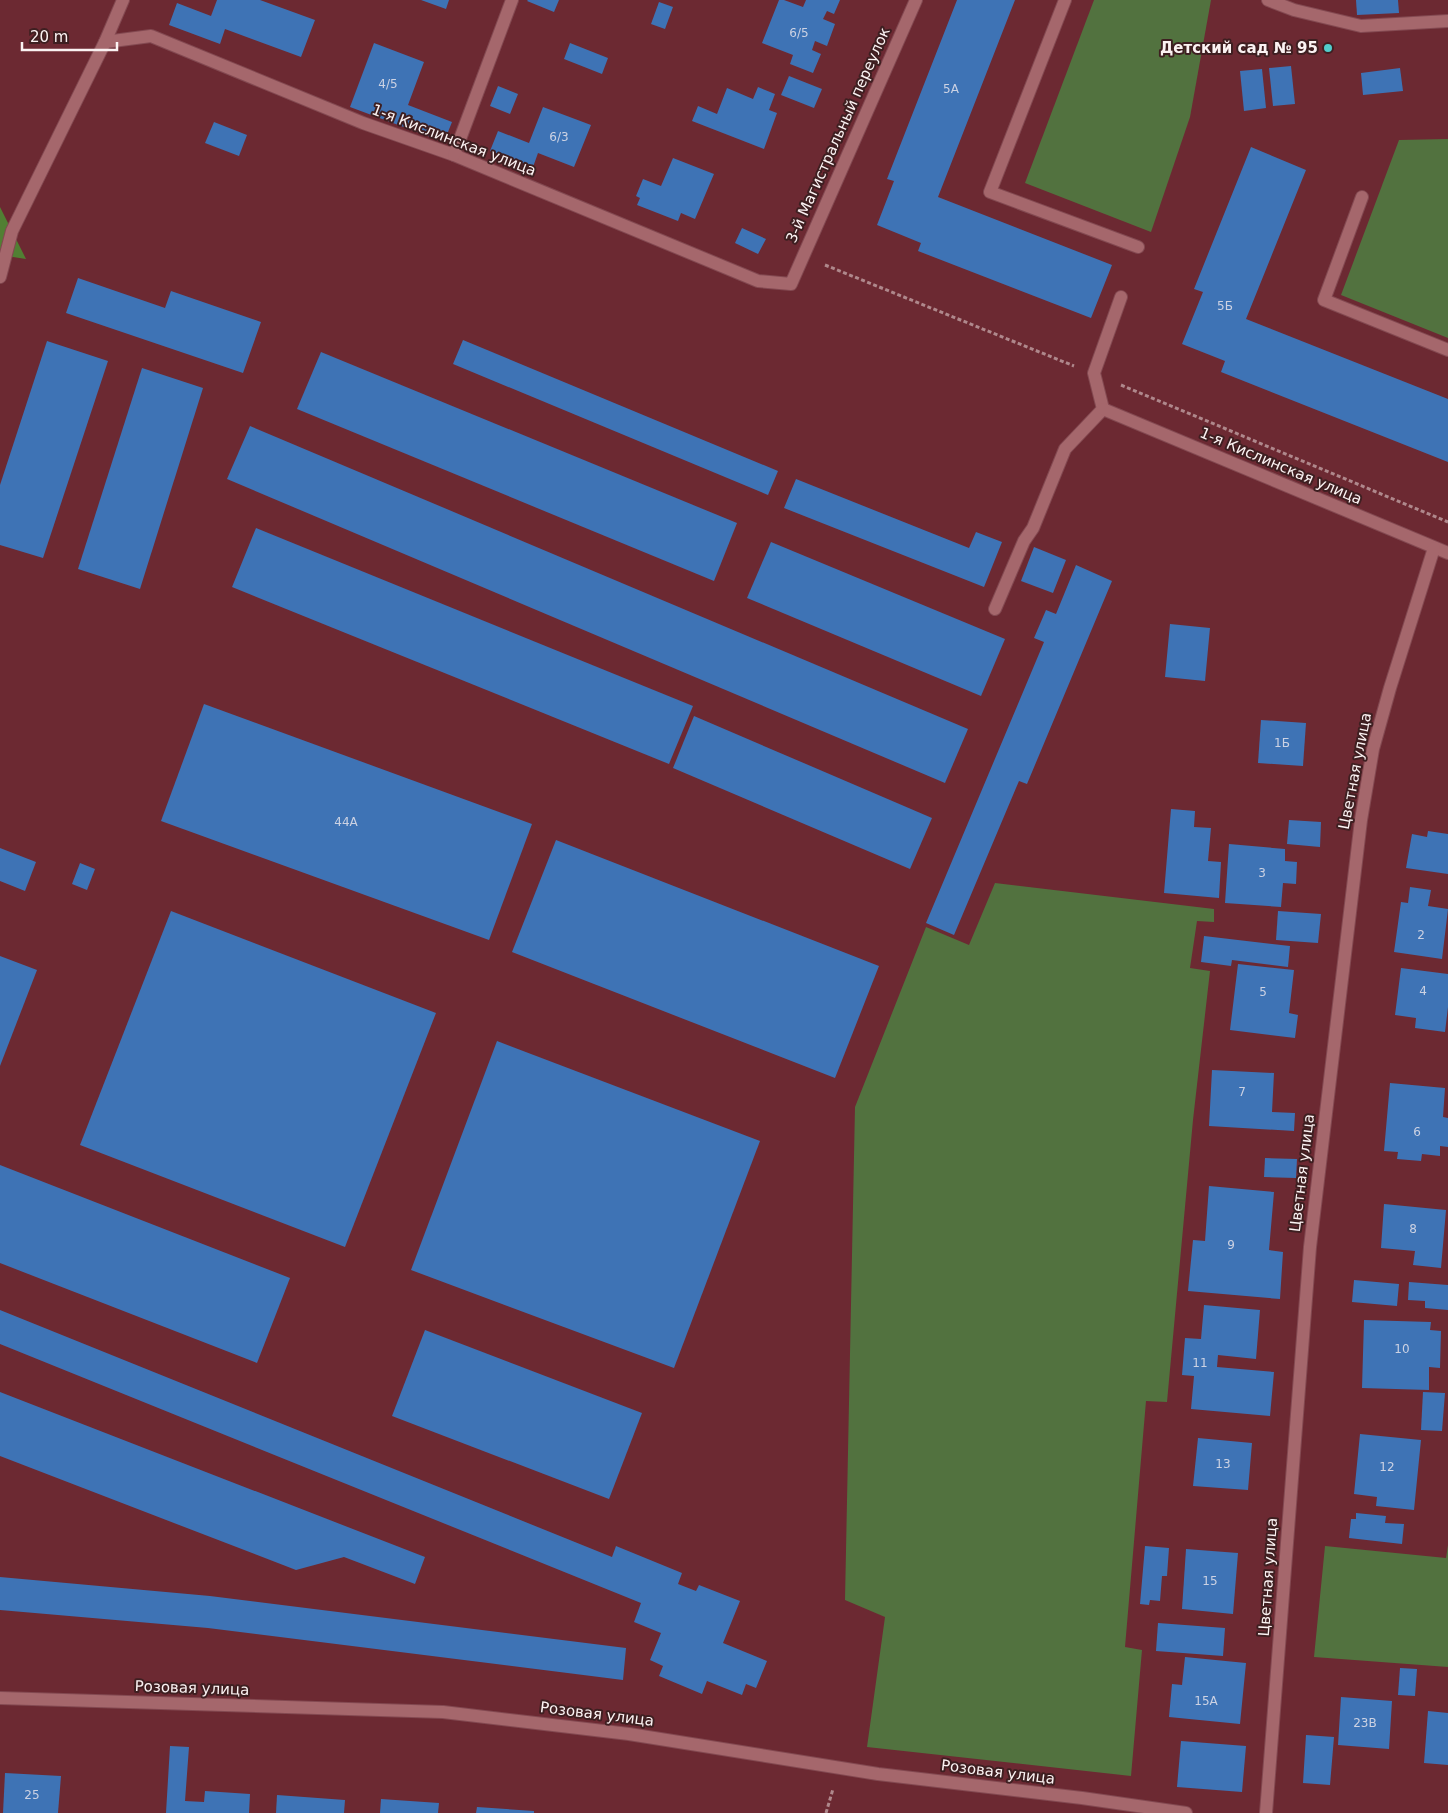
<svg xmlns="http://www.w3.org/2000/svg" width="1448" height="1813" font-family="'DejaVu Sans',sans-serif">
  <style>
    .green { fill: #52723f }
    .forest { fill: #517f33 }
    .building { fill: #3e73b5 }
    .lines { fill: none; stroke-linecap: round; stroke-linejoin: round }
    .service-casing { stroke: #834951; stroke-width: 14 }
    .minor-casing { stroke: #834951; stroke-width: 14 }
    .path { stroke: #af888c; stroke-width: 3; stroke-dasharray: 4 2.5; stroke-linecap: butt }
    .service { stroke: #a5676c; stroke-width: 12 }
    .minor { stroke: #a5676c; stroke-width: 12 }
    .poi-dot { fill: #52cdcc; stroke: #3e1f21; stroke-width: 2 }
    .labels { text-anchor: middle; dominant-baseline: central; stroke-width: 4; stroke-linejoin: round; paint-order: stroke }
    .number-label { font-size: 12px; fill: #ccd2e3 }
    .poi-label { font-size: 15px; font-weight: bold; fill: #fbf2f2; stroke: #3e1f21; text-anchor: end }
    .street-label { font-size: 15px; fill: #fbf2f2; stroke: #3e1f21 }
  </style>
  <rect width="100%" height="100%" fill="#6c2932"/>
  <g class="green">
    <path d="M1094,0H1211L1190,117L1151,232L1025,183Z"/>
    <path d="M1448,139V338L1341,295L1399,140Z"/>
    <path d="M995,883L1214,909V922L1197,921L1190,968L1210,971L1193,1120L1167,1402L1146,1401L1125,1647L1142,1650L1131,1776L867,1747L885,1617L845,1600L855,1107L926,927L969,945Z"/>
    <path d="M1448,1545V1667L1314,1657L1325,1546L1446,1558Z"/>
  </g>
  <path class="forest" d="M0,207L26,259L0,255Z"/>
  <g class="building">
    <path d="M217,0H260L315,20L301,57L225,29L220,44L169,25L177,3L211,16Z"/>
    <path d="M421,0H449L446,9Z"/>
    <path d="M528,0H559L554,12L527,1Z"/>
    <path d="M779,0H784L803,7L806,0H840L834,14L827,11L823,19L835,24L827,46L815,41L812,50L821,54L813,73L790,64L793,55L762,43Z"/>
    <path d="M957,0H1015L938,197L1112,265L1091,318L918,251L921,243L877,225L894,181L887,179Z"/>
    <path d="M1356,0H1398L1399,13L1357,15Z"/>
    <path d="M659,2L673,7L665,29L651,24Z"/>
    <path d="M374,43L424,62L408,105L452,122L444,142L350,107Z"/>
    <path d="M570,43L608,58L602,74L564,59Z"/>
    <path d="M1291,66L1295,104L1273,106L1269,68Z"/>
    <path d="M1400,68L1403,91L1363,95L1361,73Z"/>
    <path d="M1262,69L1266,108L1244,111L1240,71Z"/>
    <path d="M789,76L822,89L814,108L781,95Z"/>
    <path d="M498,86L518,94L510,114L490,106Z"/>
    <path d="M758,87L775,94L769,110L777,113L764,149L692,121L698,106L717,114L727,88L753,99Z"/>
    <path d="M543,107L591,125L574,167L538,153L533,167L490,151L498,131L529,143Z"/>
    <path d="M214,122L247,135L239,156L205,143Z"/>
    <path d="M1251,147L1306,170L1246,319L1448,399V462L1221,372L1225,361L1182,344L1203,292L1194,289Z"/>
    <path d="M673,158L714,174L695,219L681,213L678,221L637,205L640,198L636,196L643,179L661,186Z"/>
    <path d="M742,228L766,239L758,254L735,243Z"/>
    <path d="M78,278L165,308L171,291L261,322L243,373L66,313Z"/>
    <path d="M463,340L778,471L768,495L453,364Z"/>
    <path d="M47,341L108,361L43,558L0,545V485Z"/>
    <path d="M321,352L737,523L714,581L297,409Z"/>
    <path d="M142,368L203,388L140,589L78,569Z"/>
    <path d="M250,426L968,729L945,783L227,479Z"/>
    <path d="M796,479L969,548L976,532L1002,542L984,587L784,508Z"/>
    <path d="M256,528L693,706L669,764L232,587Z"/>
    <path d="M771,542L1005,639L981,696L747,598Z"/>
    <path d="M1034,547L1066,560L1053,593L1021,581Z"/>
    <path d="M1076,565L1112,581L1027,784L1019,781L954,935L926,923L1044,642L1034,638L1046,610L1056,614Z"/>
    <path d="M1170,624L1210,628L1205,681L1165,677Z"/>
    <path d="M204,704L532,824L489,940L161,821Z"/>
    <path d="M694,716L932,818L910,869L673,768Z"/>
    <path d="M1261,720L1306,723L1303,766L1258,763Z"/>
    <path d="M1171,809L1195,811L1194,827L1211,828L1208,861L1221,862L1219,898L1164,893Z"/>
    <path d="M1289,820L1321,822L1320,847L1287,844Z"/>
    <path d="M1428,831L1448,834V874L1406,868L1412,834L1427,837Z"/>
    <path d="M556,840L879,966L835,1078L512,952Z"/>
    <path d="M1229,844L1285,849V861L1297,862L1296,884L1283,883L1281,907L1225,903Z"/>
    <path d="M0,848L36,862L25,891L0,881Z"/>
    <path d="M80,863L95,869L87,890L72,884Z"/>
    <path d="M1410,887L1431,890L1428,906L1448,909L1442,959L1394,952L1401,902L1408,903Z"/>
    <path d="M171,911L436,1013L345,1247L80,1145Z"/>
    <path d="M1278,911L1321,914L1318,943L1276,940Z"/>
    <path d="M1204,936L1290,946L1288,967L1232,960L1231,966L1201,962Z"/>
    <path d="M0,956L37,970L0,1066Z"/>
    <path d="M1238,964L1294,970L1289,1013L1298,1015L1295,1038L1230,1030Z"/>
    <path d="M1401,968L1448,974V1007L1445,1032L1415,1028L1416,1018L1395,1015Z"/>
    <path d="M497,1041L760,1141L674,1368L411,1270Z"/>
    <path d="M1212,1070L1274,1073L1272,1112L1295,1113L1294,1131L1209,1126Z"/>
    <path d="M1390,1083L1445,1088L1443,1117L1448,1118V1147L1440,1146V1156L1422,1154L1421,1161L1397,1159L1398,1152L1384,1151Z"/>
    <path d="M1265,1158L1297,1159L1296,1178L1264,1177Z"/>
    <path d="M0,1165L290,1278L257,1363L0,1263Z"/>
    <path d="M1209,1186L1274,1192L1269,1250L1283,1252L1280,1299L1188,1291L1193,1240L1205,1241Z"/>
    <path d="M1384,1204L1446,1210L1441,1268L1413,1265L1415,1251L1381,1248Z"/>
    <path d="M1354,1280L1399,1284L1397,1306L1352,1302Z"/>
    <path d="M1409,1282L1448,1285V1310L1425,1308V1301L1408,1300Z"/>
    <path d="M1204,1305L1260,1310L1256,1359L1218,1355L1217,1367L1274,1372L1270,1416L1191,1409L1194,1376L1182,1375L1185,1338L1201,1339Z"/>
    <path d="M0,1310L612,1557L616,1546L682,1573L678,1584L696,1591L699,1585L740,1601L723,1643L767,1661L756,1688L746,1684L742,1695L707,1681L702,1694L659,1676L663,1666L650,1660L661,1633L634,1622L641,1603L0,1344Z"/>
    <path d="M1364,1320L1431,1322L1430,1330L1441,1331L1440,1368L1429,1367V1390L1362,1388Z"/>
    <path d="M425,1330L642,1413L609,1499L392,1416Z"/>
    <path d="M0,1392L425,1557L415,1584L344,1557L296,1570L0,1456Z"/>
    <path d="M1423,1392L1445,1393L1442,1431L1421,1430Z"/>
    <path d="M1360,1434L1421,1440L1414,1510L1376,1506L1377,1497L1354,1494Z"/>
    <path d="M1198,1438L1252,1443L1248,1490L1193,1486Z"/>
    <path d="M1356,1513L1386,1516L1385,1523L1404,1524L1402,1544L1349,1538L1351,1519H1356Z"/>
    <path d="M1145,1546L1169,1548L1167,1576H1162L1160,1601L1150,1600L1149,1605L1140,1604Z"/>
    <path d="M1186,1549L1238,1553L1233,1614L1182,1609Z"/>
    <path d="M0,1577L210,1596L626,1648L623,1680L208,1628L0,1610Z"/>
    <path d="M1158,1623L1225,1628L1223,1656L1156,1651Z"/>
    <path d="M1185,1657L1246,1663L1240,1724L1169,1717L1172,1684L1182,1685Z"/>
    <path d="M1400,1668L1417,1669L1415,1696L1398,1695Z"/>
    <path d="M1341,1697L1392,1701L1389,1749L1338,1745Z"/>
    <path d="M1428,1711L1448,1713V1765L1424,1763Z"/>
    <path d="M1306,1735L1334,1737L1330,1785L1303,1783Z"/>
    <path d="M1181,1741L1246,1746L1242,1792L1177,1787Z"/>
    <path d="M170,1746L189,1747L185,1801L204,1802L205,1791L250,1794L249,1813H166Z"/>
    <path d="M5,1773L61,1776L58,1813H3Z"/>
    <path d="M277,1795L345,1800L344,1813H276Z"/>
    <path d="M381,1799L439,1803L438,1813H380Z"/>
    <path d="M477,1807L534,1811V1813H476Z"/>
  </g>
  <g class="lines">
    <defs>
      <g id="service">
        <path d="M1065,0L990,192L1138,247"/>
        <path d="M1268,0L1294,10L1361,26L1448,21"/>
        <path d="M1362,197L1324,300L1448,350"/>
        <path d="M995,609L1024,541L1033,528L1065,449L1103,409L1094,373L1121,297"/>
      </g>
      <g id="minor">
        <path d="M105,42L151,36L363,123L454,155L758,281L791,284L916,0"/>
        <path d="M454,155L512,0"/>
        <path d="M0,277L12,231L105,42L123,0"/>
        <path d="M1103,409L1448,553"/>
        <path d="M0,1698L443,1712L629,1734L878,1774L1082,1798L1186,1813"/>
        <path d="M1266,1813L1310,1247L1361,820L1373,749L1390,688L1434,548"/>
      </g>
    </defs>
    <use href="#service" class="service-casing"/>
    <use href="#minor" class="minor-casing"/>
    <g class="path">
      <path d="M825,265L1074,366"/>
      <path d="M1121,385L1448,522"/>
      <path d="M826,1813L833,1789"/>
    </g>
    <use href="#service" class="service"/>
    <use href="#minor" class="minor"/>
  </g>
  <circle class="poi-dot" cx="1328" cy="48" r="5"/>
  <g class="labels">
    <g class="number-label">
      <text x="799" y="33">6/5</text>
      <text x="388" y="84">4/5</text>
      <text x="951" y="89">5А</text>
      <text x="559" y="137">6/3</text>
      <text x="1225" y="306">5Б</text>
      <text x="1282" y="743">1Б</text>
      <text x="346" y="822">44А</text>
      <text x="1262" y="873">3</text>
      <text x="1421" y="935">2</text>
      <text x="1423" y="991">4</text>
      <text x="1263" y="992">5</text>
      <text x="1242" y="1092">7</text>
      <text x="1417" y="1132">6</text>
      <text x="1413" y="1229">8</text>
      <text x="1231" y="1245">9</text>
      <text x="1402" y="1349">10</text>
      <text x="1200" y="1363">11</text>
      <text x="1223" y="1464">13</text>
      <text x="1387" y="1467">12</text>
      <text x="1210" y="1581">15</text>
      <text x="1206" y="1701">15А</text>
      <text x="1365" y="1723">23В</text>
      <text x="32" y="1795">25</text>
    </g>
    <g class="poi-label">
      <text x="1318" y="48">Детский сад № 95</text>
    </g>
    <g class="street-label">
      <text transform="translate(838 135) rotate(-66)">3-й Магистральный переулок</text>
      <text transform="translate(454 140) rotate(21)">1-я Кислинская улица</text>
      <text transform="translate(1281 466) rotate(23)">1-я Кислинская улица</text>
      <text transform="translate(1355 771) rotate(-79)">Цветная улица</text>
      <text transform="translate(1302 1173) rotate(-83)">Цветная улица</text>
      <text transform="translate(1268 1577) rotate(-86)">Цветная улица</text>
      <text transform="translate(192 1688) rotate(2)">Розовая улица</text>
      <text transform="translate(597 1714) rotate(7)">Розовая улица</text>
      <text transform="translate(998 1772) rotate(7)">Розовая улица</text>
    </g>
  </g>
  <path d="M22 42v8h95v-8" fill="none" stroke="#fbf2f2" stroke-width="2.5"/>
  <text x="30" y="42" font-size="15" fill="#fbf2f2" stroke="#3e1f21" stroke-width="4" paint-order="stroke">20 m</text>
</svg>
